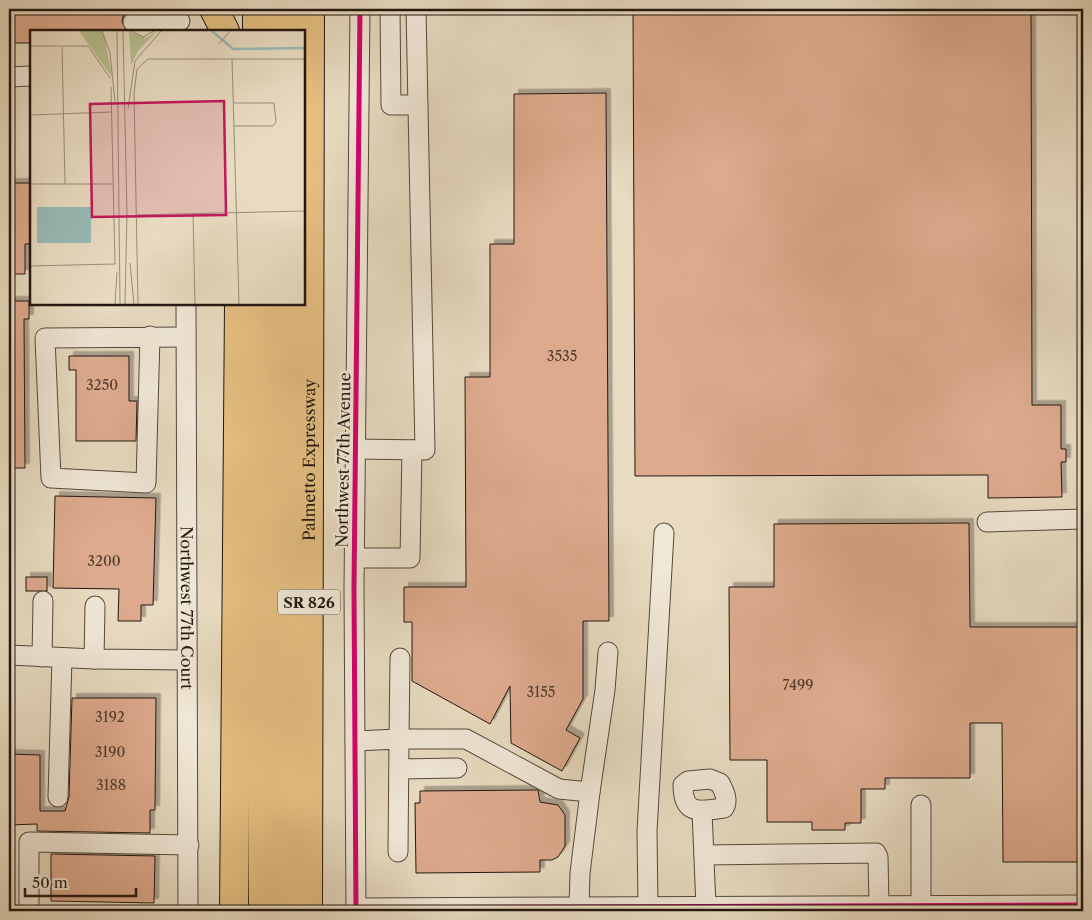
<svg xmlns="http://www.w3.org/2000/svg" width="1092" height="920" font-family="'Libre Caslon Text',serif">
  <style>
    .building { fill: #ddaa8d; stroke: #221710; filter: url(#shadow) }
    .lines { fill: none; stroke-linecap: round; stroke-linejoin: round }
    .minor-casing { stroke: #54483c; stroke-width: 21 }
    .highway-casing { stroke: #221710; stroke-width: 30 }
    .minor { stroke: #f0e8d7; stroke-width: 19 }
    .highway { stroke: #e4be80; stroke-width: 28 }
    .cycleway-casing { stroke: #f0e8d7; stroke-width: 8 }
    .cycleway { stroke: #d6006c; stroke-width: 5 }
    .labels { text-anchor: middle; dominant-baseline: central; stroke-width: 5; stroke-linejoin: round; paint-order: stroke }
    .number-label { font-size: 14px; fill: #513c2f }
    .shield { fill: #f0e8d7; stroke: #60564c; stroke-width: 1 }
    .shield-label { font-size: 15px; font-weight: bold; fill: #221710 }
    .street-label { font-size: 16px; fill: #221710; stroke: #f0e8d7 }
    .inset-river { fill: none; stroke: #98bbb7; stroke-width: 2.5 }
    .inset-road { fill: none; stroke: #998d7a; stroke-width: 1 }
    .view { fill: #c2185b; fill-opacity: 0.15; stroke: #c2185b; stroke-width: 2.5 }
    .inset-edge { fill: none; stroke: #221710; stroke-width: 2.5 }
  </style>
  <defs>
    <filter id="shadow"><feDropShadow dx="4.5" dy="-4.5" stdDeviation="0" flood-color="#0004"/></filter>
  </defs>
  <rect width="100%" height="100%" fill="#e8dbc1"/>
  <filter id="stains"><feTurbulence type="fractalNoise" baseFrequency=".004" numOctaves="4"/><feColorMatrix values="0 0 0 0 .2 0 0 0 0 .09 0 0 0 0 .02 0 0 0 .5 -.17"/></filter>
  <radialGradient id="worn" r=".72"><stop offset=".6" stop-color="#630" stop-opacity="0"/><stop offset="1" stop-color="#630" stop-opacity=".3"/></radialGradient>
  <g class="building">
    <path d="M9,9H131L123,16L122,22L127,31H31V43H9Z"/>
    <path d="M633,9H1031L1032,405H1061V449H1066V462H1061L1062,497L988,498V475L635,476Z"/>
    <path d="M606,93L609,621H583V699L566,730L580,738L562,771L511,743L510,686L490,724L412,681V622H404V587H466L465,377H490V244H514V94Z"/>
    <path d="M9,183H31V244H25V274H9Z"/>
    <path d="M9,301H29V319H24L25,468H9Z"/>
    <path d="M69,356H129V401H137L136,441H76V370H69Z"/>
    <path d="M55,496L156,498L153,605H141V621H118L119,589L53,588Z"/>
    <path d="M969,523L970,627H1083V862H1003L1002,723H970V778H885V789H861V823H845V830H812V822H767V760H730L729,587H774V524Z"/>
    <rect x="26" y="577" width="21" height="14"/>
    <path d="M72,698H156L155,810H150V833L37,831V824L9,825V754L40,755V811H65L69,797Z"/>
    <path d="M538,790L540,802L558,805L565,815V846L558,857L552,860H540V872L416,873L415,803H420V791Z"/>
    <path d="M51,854L155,856L154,903L51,901Z"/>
  </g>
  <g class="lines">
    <defs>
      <g id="minor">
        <path d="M390,9L391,105H418"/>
        <path d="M133,22L180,21"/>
        <path d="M9,77L31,76"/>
        <path id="s1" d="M186,304L188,911"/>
        <path d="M150,336L146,483L51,478L45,338L186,337"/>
        <path d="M356,449L425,450L416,9"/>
        <path d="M987,522L1083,519"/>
        <path d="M355,558H410L412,450"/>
        <path d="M9,655L94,659L187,660"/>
        <path d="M42,657L43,601"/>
        <path d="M400,658L399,739H466L559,789L590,792L605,690L608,652"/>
        <path d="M94,659L95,606"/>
        <path d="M355,741L399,739L398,852"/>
        <path d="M399,769L457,768"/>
        <path d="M710,779L720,783C724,791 729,800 724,808C700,811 683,816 683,785L688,781Z"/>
        <path d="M58,797L62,658"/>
        <path d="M702,811L706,907"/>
        <path d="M704,855L876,853L878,857L879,905"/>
        <path d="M921,905V805"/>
        <path d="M579,907L580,873L590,792"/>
        <path d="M648,907L647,831L664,533"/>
        <path d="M356,908L1083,905"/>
        <path d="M29,911V842L189,845"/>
        <path d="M356,911L354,588L360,9"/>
      </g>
      <g id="highway">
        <path d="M214,9L225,31"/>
        <path d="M257,9V31"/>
        <path d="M283,9V31"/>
        <path d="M259,304L263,911"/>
        <path d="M285,304L288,911"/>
        <path d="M234,911L239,304"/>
        <path id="s2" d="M308,911L310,9"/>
      </g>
    </defs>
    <use href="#minor" class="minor-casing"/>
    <use href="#highway" class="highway-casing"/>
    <use href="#minor" class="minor"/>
    <use href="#highway" class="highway"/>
    <defs>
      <g id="cycleway">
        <path d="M356,908L1083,905"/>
        <path d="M356,911L354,588L360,9"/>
      </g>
    </defs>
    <use href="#cycleway" class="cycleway-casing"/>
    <use href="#cycleway" class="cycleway"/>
  </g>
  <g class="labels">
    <g class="number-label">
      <text x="562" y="356">3535</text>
      <text x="102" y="385">3250</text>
      <text x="104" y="561">3200</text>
      <text x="798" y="685">7499</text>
      <text x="541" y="692">3155</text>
      <text x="110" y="717">3192</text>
      <text x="110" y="752">3190</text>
      <text x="111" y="785">3188</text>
    </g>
    <rect class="shield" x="278" y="589.5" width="62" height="25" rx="4"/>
    <g class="shield-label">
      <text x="309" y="602">SR 826</text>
    </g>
    <g class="street-label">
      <text stroke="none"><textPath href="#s2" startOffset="451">Palmetto Expressway</textPath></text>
      <text transform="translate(343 460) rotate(-89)">Northwest 77th Avenue</text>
      <text stroke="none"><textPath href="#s1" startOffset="304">Northwest 77th Court</textPath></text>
    </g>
  </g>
  <g transform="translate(30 30)">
    <rect width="275" height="275" fill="#e8dbc1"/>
    <path d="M49,1H71L74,5L82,47ZM99,1L116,8L127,1L108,21L101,35Z" fill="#b8c091"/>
    <path d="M7,177H61V213H7Z" fill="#98bbb7"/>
    <path class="inset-river" d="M182,1L203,19L275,18"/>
    <path class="inset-road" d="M72,1L80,23L85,72M87,1L90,274M93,1L97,184L95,274M102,1L113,7L124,1M189,14L200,1M0,16H58L80,48M32,17L35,154M202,29L209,274M204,73H244L246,92L243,96H204M98,79L105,31L131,1M0,85L82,82M0,154H84M163,183L165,274M106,185L275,181M100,233L104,274M0,236L85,234L81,57M85,274L87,242M108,274L104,63L107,39L118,29H275"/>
    <path class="view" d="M194,71L196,185L62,187L60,74Z"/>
    <rect width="275" height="275" class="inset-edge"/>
  </g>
  <rect width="1092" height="920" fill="none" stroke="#e8dbc1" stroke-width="30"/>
  <rect x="10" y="10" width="1072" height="900" fill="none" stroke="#221710" stroke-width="2.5"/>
  <rect x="15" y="15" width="1062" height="890" fill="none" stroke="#221710"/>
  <path d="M25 888v8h111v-8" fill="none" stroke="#221710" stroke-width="2.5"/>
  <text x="32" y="888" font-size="15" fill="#221710" stroke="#f0e8d7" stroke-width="4" paint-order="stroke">50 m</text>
  <rect width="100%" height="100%" filter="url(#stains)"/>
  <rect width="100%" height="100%" fill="url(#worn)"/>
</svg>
